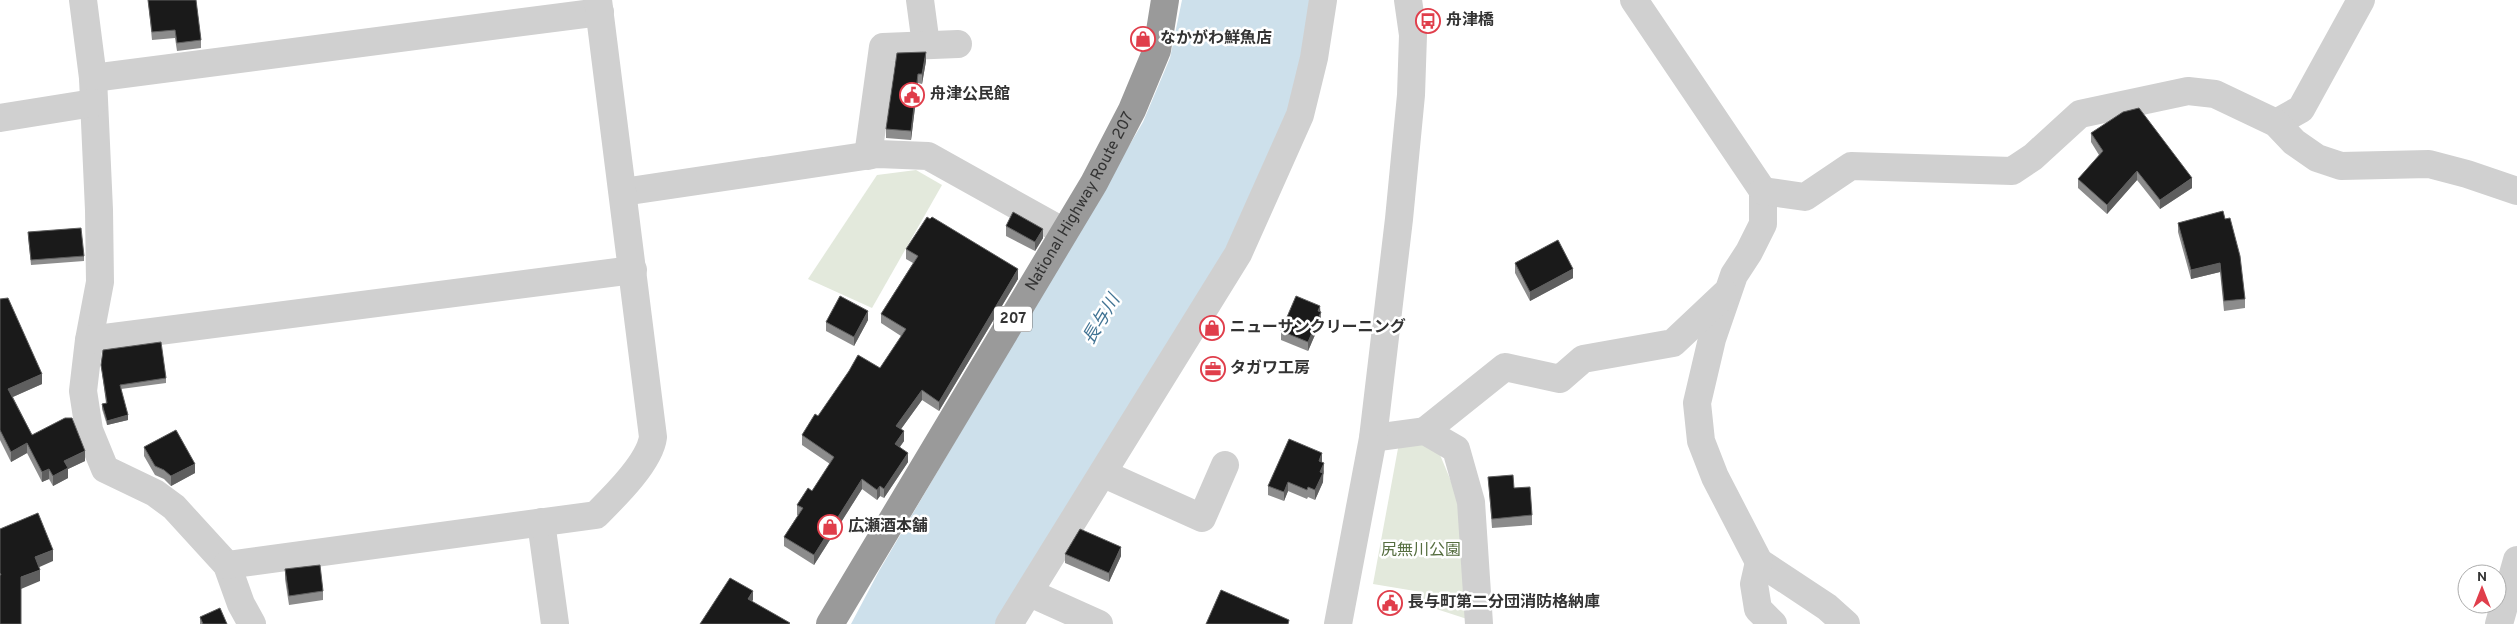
<svg xmlns="http://www.w3.org/2000/svg" width="2517" height="624" font-family="Overpass,'Noto Sans JP',sans-serif">
  <style>
    .green { fill: #e3e9dc }
    .water { fill: #cde0eb }
    .lines { fill: none; stroke-linecap: round; stroke-linejoin: round }
    .minor { stroke: #d0d0d0; stroke-width: 28 }
    .highway { stroke: #9a9a9a; stroke-width: 28 }
    .wall { fill: #8c8c8c }
    .shaded-wall { fill: #5f5f5f }
    .building { fill: #1a1a1a; stroke: #5f5f5f }
    .labels { text-anchor: middle; dominant-baseline: central; stroke-width: 5; stroke-linejoin: round; paint-order: stroke }
    .shield { fill: #fff; stroke: #707070; stroke-width: 1 }
    .shield-label { font-size: 15px; font-weight: bold; fill: #333 }
    .poi-label { font-size: 16px; font-weight: bold; fill: #333; stroke: #fff; text-anchor: start }
    .street-label { font-size: 16px; fill: #333; stroke: #fff }
    .park-label { font-size: 16px; fill: #566e40; stroke: #fff }
    .water-label { font-size: 18px; font-style: italic; fill: #427494; stroke: #fff }
  </style>
  <rect width="100%" height="100%" fill="#fff"/>
  <g class="green">
    <path d="M916,170L942,185L872,308L808,279L877,175Z"/>
    <path d="M1399,443L1425,445L1438,450L1458,498L1467,619L1421,604V592L1373,584Z"/>
  </g>
  <path class="water" d="M1182,0H1313L1291,115L1227,253L996,624H851L879,571L1143,122L1170,58Z"/>
  <g class="lines">
    <g class="minor">
      <path d="M83,0L93,78L99,210L100,282L89,340L83,391L89,430L105,469L155,493L174,507L227,565L241,604L252,624"/>
      <path d="M920,0L926,45"/>
      <path d="M1634,0L1763,191V224L1749,252L1734,275L1712,339L1697,403L1701,441L1715,477L1759,562L1827,607L1846,624"/>
      <path d="M93,78L600,12"/>
      <path d="M0,118L93,103"/>
      <path d="M2276,123L2301,109L2361,0"/>
      <path d="M868,156L883,47L958,44"/>
      <path d="M1763,191L1805,197L1851,166L2012,171L2033,157L2080,114L2188,91L2215,94L2276,123L2294,142L2317,158L2341,166L2429,164L2467,174L2517,191"/>
      <path d="M623,192L878,154L928,156L1064,232"/>
      <path d="M89,340L633,270"/>
      <path d="M1425,431L1505,367L1560,379L1583,359L1673,343L1725,294"/>
      <path d="M1373,438L1425,431L1456,449L1471,502L1479,624"/>
      <path d="M1104,474L1202,518L1225,465"/>
      <path d="M541,522L555,624"/>
      <path d="M1759,562L1754,584L1758,609L1773,624"/>
      <path d="M227,565L596,515C614,497 650,462 653,437L598,0"/>
      <path d="M1030,593L1099,624"/>
      <path d="M1009,624L1238,254L1300,115L1314,58L1323,0"/>
      <path d="M1338,624L1373,438L1399,219L1411,95L1413,35L1408,0"/>
      <path d="M2499,624L2517,560"/>
    </g>
    <path class="highway" id="s1" d="M830,624L1094,183L1132,110L1157,50L1165,0"/>
  </g>
  <g class="wall">
    <path d="M148,0H196L201,40V48L177,51L175,38L152,40Z"/>
    <path d="M897,53L926,61L922,84L918,83L911,140L886,138V129Z"/>
    <path d="M2091,133L2192,188L2160,209L2137,180L2107,214L2078,188V179L2099,155L2091,142Z"/>
    <path d="M2223,211L2245,299V308L2224,311L2220,272L2191,279L2178,232V223Z"/>
    <path d="M1006,226L1043,238L1035,251L1006,236Z"/>
    <path d="M28,236L84,256V261L31,265Z"/>
    <path d="M906,249L1018,279L939,411L922,400L901,429L904,441L900,447L908,462L884,498L880,496L877,500L862,489L814,565L784,546V537L798,515H797V505L812,491L830,464L802,445V435L880,368L901,336L881,323V314L913,263L906,259Z"/>
    <path d="M1515,263L1573,278L1530,301L1515,273Z"/>
    <path d="M0,299L42,384L13,397L32,435L85,461L68,469V478L53,486L49,479L42,482L27,453L11,462L0,440Z"/>
    <path d="M1320,312L1321,321L1308,351L1281,340V331Z"/>
    <path d="M868,320L854,346L826,331V322Z"/>
    <path d="M101,365L166,378V383L121,389L128,420L107,425L102,409V404L106,403Z"/>
    <path d="M144,447L195,473L171,486L164,479L155,475L144,456Z"/>
    <path d="M1322,462L1324,472L1323,475V482L1315,500L1308,497L1307,499L1288,491L1284,501L1268,495V486Z"/>
    <path d="M1488,477L1514,488L1532,515V525L1492,528Z"/>
    <path d="M1065,554L1121,556L1109,582L1065,563Z"/>
    <path d="M285,569L323,591V600L289,605L285,579Z"/>
    <path d="M200,617L227,624H200Z"/>
  </g>
  <g class="shaded-wall">
    <path d="M926,52V61L922,84V74Z"/>
    <path d="M918,74V83L911,140V131Z"/>
    <path d="M2137,171V180L2107,214V205Z"/>
    <path d="M2192,178V188L2160,209V200Z"/>
    <path d="M1043,229V238L1035,251V242Z"/>
    <path d="M2220,263V272L2191,279V270Z"/>
    <path d="M1018,269V279L939,411V402Z"/>
    <path d="M1573,269V278L1530,301V292Z"/>
    <path d="M1320,306L1321,321L1308,351V342Z"/>
    <path d="M868,311V320L854,346V337Z"/>
    <path d="M42,374V384L8,399V389Z"/>
    <path d="M922,390V400L896,436V426Z"/>
    <path d="M128,415V420L107,425V421Z"/>
    <path d="M904,431V441L895,453V444Z"/>
    <path d="M27,443V453L11,462V452Z"/>
    <path d="M85,451V461L68,469V478L53,486V476L64,461Z"/>
    <path d="M908,453V462L884,498V489Z"/>
    <path d="M1322,453V463L1319,461Z"/>
    <path d="M1324,463L1323,482L1315,500V490L1320,472Z"/>
    <path d="M195,464V473L171,486V476Z"/>
    <path d="M49,469V479L42,482V472Z"/>
    <path d="M862,479V489L814,565V555Z"/>
    <path d="M1288,482V491L1284,501V492Z"/>
    <path d="M880,486V496L877,500V490Z"/>
    <path d="M1121,547V556L1109,582V573Z"/>
    <path d="M53,550V561L35,569V557Z"/>
    <path d="M40,570V581L21,589V577Z"/>
    <path d="M753,591V600L748,608V599Z"/>
  </g>
  <g class="building">
    <path d="M148,0H196L201,40L177,43L175,30L152,32Z"/>
    <path d="M926,52L922,74H918L911,131L886,129L897,53Z"/>
    <path d="M2139,108L2192,178L2160,200L2137,171L2107,205L2078,179L2103,151L2091,133L2123,112Z"/>
    <path d="M2223,211L2225,219L2230,218L2240,256L2245,299L2224,301L2220,263L2191,270L2178,223Z"/>
    <path d="M1013,212L1043,229L1035,242L1006,226Z"/>
    <path d="M927,217L930,219L932,217L1018,269L939,402L922,390L896,426L904,431L895,444L908,453L884,489L880,486L877,490L862,479L814,555L784,537L803,508L797,505L808,488L812,491L834,457L802,435L815,414L818,416L849,371L858,355L880,368L906,329L881,314L918,256L906,249Z"/>
    <path d="M81,228L84,256L31,260L28,232Z"/>
    <path d="M1558,240L1573,269L1530,292L1515,263Z"/>
    <path d="M840,296L868,311L854,337L826,322Z"/>
    <path d="M1296,296L1320,306L1318,311L1321,312L1308,342L1281,331Z"/>
    <path d="M8,298L42,374L8,389L32,435L65,418H72L85,451L64,461L68,468L53,476L49,469L42,472L27,443L11,452L0,430V299Z"/>
    <path d="M161,342L166,378L120,385L128,415L107,421L102,404L107,403L101,365L103,350Z"/>
    <path d="M176,430L195,464L171,476L164,470L155,466L144,447Z"/>
    <path d="M1289,439L1322,453L1319,461L1324,463L1320,472L1323,473L1315,490L1308,487L1307,490L1288,482L1284,492L1268,486Z"/>
    <path d="M1513,475L1514,488L1530,487L1532,515L1492,519L1488,477Z"/>
    <path d="M38,513L53,550L35,557L40,570L21,577V624H0V575H1L0,573V529Z"/>
    <path d="M1080,529L1121,547L1109,573L1065,554Z"/>
    <path d="M320,565L323,591L289,596L285,569Z"/>
    <path d="M730,578L753,591L748,599L790,623L789,624H700Z"/>
    <path d="M1221,590L1289,620L1288,624H1206Z"/>
    <path d="M220,608L227,624H203L200,617Z"/>
  </g>
  <defs>
    <symbol id="bus-ring" viewBox="-11 -11 22 22"><circle r="9.5" fill="#fff" stroke="#e03e4b" stroke-width="1.5"/><path d="M-5-6H5V4H4V6H2V4H-2V6H-4V4H-5ZM-3.5-4V0h7V-4ZM-3.5 1.2v1.5H-2V1.2ZM2 1.2v1.5H3.5V1.2Z" fill="#e03e4b"/></symbol>
    <symbol id="shop-ring" viewBox="-11 -11 22 22"><circle r="9.5" fill="#fff" stroke="#e03e4b" stroke-width="1.5"/><path d="M-5-2.5h2.3a2.7 3.5 0 0 1 5.4 0H5L5.5 6h-11ZM-1.5-2.5h3a1.5 2.3 0 0 0-3 0Z" fill="#e03e4b"/></symbol>
    <symbol id="civic-ring" viewBox="-11 -11 22 22"><circle r="9.5" fill="#fff" stroke="#e03e4b" stroke-width="1.5"/><path d="M-.6-6.5H3V-4.5H.6V-3L4-1V1h2V6H-6V1h2V-1L-.6-3ZM-1.2 2.5V6h2.4V2.5Z" fill="#e03e4b"/></symbol>
    <symbol id="office-ring" viewBox="-11 -11 22 22"><circle r="9.5" fill="#fff" stroke="#e03e4b" stroke-width="1.5"/><path d="M-6-3h4V-5.5h4V-3h4V5H-6ZM-1-4.5V-3h2v-1.5ZM-6 0V1H6V0Z" fill="#e03e4b"/></symbol>
  </defs>
  <g fill-rule="evenodd">
    <use href="#bus-ring" x="1414" y="7" width="28" height="28"/>
    <use href="#shop-ring" x="1129" y="25" width="28" height="28"/>
    <use href="#civic-ring" x="898" y="81" width="28" height="28"/>
    <use href="#shop-ring" x="1198" y="314" width="28" height="28"/>
    <use href="#office-ring" x="1199" y="355" width="28" height="28"/>
    <use href="#shop-ring" x="816" y="513" width="28" height="28"/>
    <use href="#civic-ring" x="1376" y="589" width="28" height="28"/>
  </g>
  <g class="labels">
    <rect class="shield" x="994" y="306.5" width="38" height="25" rx="4"/>
    <g class="shield-label">
      <text x="1013" y="319">207</text>
    </g>
    <g class="poi-label">
      <text x="1446" y="21">舟津橋</text>
      <text x="1160" y="39">なかがわ鮮魚店</text>
      <text x="930" y="95">舟津公民館</text>
      <text x="1230" y="328">ニューサンクリーニング</text>
      <text x="1230" y="369">タガワ工房</text>
      <text x="848" y="527">広瀬酒本舗</text>
      <text x="1408" y="603">長与町第二分団消防格納庫</text>
    </g>
    <g class="street-label">
      <text stroke="none"><textPath href="#s1" startOffset="491">National Highway Route 207</textPath></text>
    </g>
    <g class="park-label">
      <text x="1421" y="551">尻無川公園</text>
    </g>
    <g class="water-label">
      <text transform="translate(1102 320) rotate(-59)">長与川</text>
    </g>
  </g>
  <g transform="translate(2482 589)"><circle r="24" fill="#ffffff" stroke="#adadad"/>
  <path d="M0-4L9 19L0 12L-9 19Z" fill="#e03e4b"/>
  <text y="-8" font-size="14" font-weight="bold" text-anchor="middle" fill="#333333">N</text>
  </g>
</svg>
